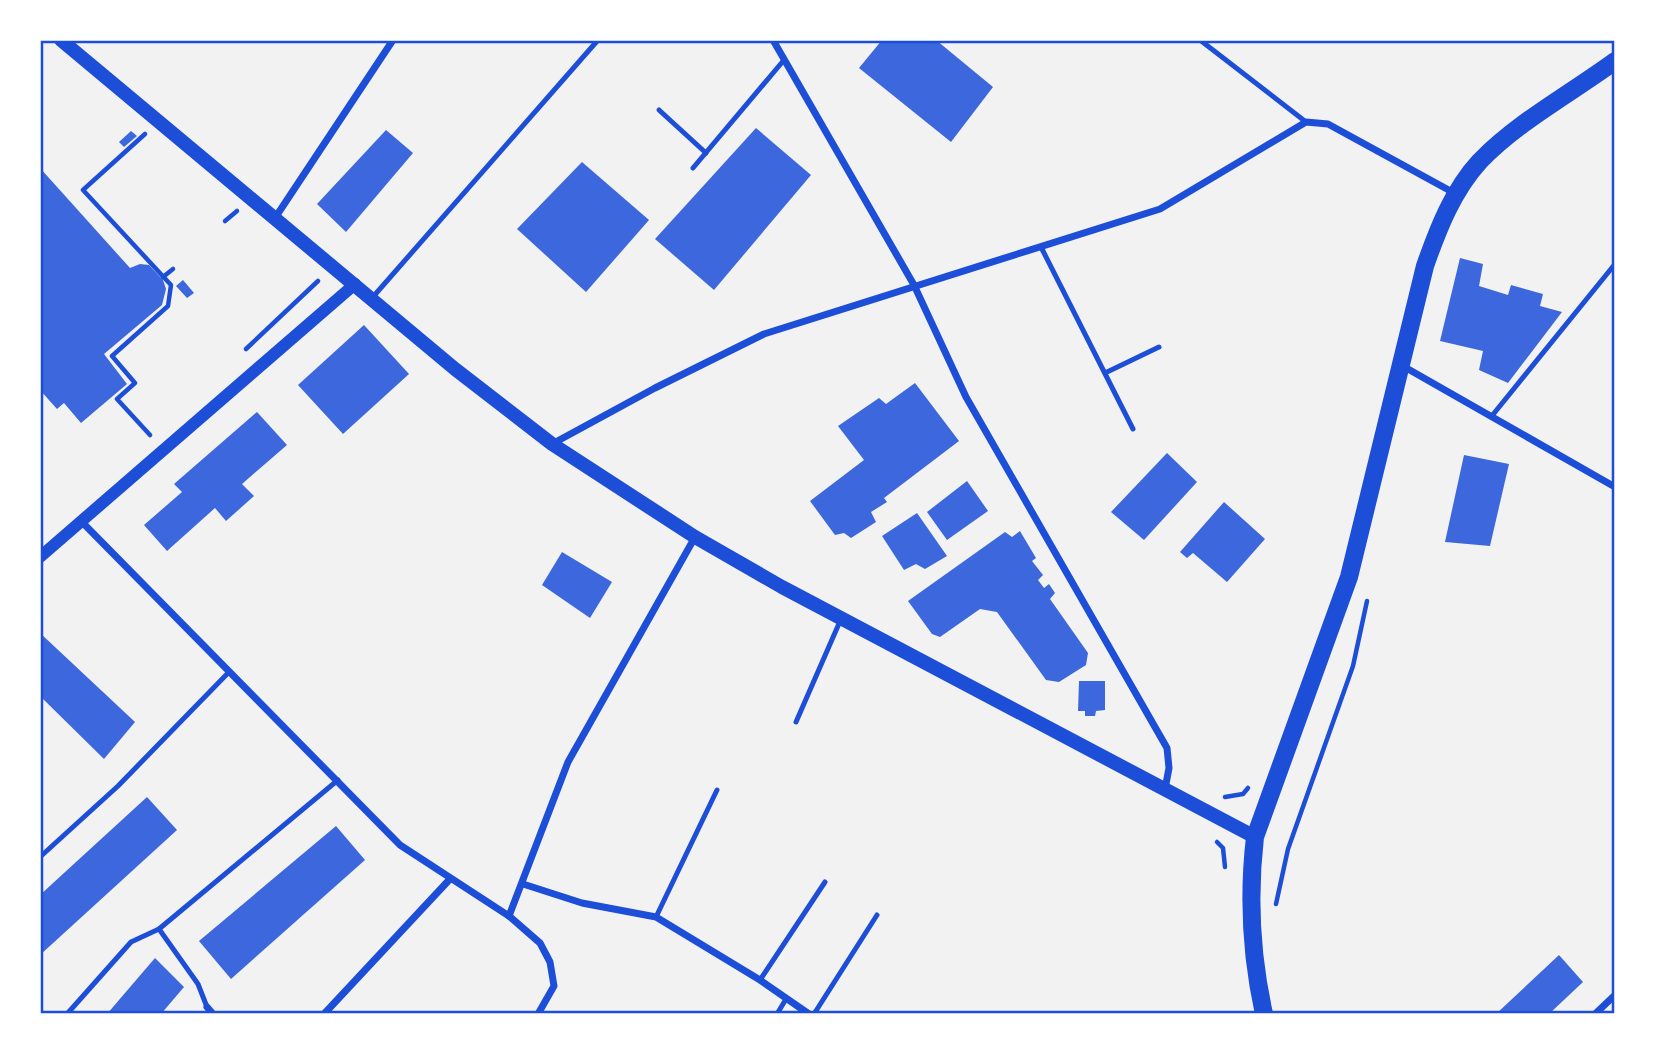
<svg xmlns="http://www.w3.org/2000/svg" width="1655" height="1054" font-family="'Space Grotesk',sans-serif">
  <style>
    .building { fill: #3d67dc }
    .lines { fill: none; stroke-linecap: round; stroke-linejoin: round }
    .path { stroke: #1d4ed8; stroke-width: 4.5 }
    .service { stroke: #1d4ed8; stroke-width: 5 }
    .minor { stroke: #1d4ed8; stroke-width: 7 }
    .tertiary { stroke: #1d4ed8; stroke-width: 12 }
    .secondary { stroke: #1d4ed8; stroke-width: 14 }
    .primary { stroke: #1d4ed8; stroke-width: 18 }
    .neatline { fill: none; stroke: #1d4ed8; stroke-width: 2.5 }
  </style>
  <rect width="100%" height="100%" fill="#f2f2f2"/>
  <g class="building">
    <path d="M882,40H936L993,87L951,142L859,68Z"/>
    <path d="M756,128L811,175L714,290L655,239Z"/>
    <path d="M386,130L413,153L346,232L317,204Z"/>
    <path d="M131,131L137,136L124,147L119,142Z"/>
    <path d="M582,162L649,220L586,292L517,229Z"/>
    <path d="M40,168L130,268L140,264L149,265L163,280L166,289L162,305L104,354L127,384L81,423L64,403L57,409L40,390Z"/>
    <path d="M1460,258L1483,264L1479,286L1508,295L1511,285L1543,294L1540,306L1562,312L1508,383L1479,370L1483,351L1440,341Z"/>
    <path d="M183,280L194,293L187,298L176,286Z"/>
    <path d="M364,325L409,374L343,434L298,385Z"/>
    <path d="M915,383L959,441L884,498L887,502L871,512L876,522L851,538L844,533L835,535L810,501L864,460L838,426L879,398L886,404Z"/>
    <path d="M257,412L287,445L242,484L254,496L226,521L215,508L167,551L144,525L182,492L174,484Z"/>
    <path d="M1167,453L1197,482L1144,540L1111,512Z"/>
    <path d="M1464,455L1509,464L1490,546L1445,542Z"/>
    <path d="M967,481L988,511L947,540L927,512Z"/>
    <path d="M1224,502L1265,539L1227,582L1193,553L1187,558L1180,552Z"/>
    <path d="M917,513L947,556L925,569L916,564L904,570L882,536Z"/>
    <path d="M1020,531L1036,558L1032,561L1043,575L1038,580L1044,588L1049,584L1055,593L1050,599L1088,653L1086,665L1059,682L1046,680L997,612L980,609L940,637L932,634L908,601L1005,532L1012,537Z"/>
    <path d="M562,552L612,582L590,618L542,585Z"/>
    <path d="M40,633L135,722L104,759L40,696Z"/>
    <path d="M1079,681H1105V710L1096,711L1095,716H1085V711H1078Z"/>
    <path d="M147,797L177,830L40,955V895Z"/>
    <path d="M336,826L365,860L231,979L199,941Z"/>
    <path d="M1559,955L1583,982L1549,1014H1496Z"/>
    <path d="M155,958L184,987L161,1014H107Z"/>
  </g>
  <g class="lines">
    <g class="path">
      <path d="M145,134L83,190L171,285L168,306L112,356L135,383L117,399L150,435"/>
      <path d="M225,221L237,211"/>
      <path d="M163,277L173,269"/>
      <path d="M246,349L318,281"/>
      <path d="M1225,797L1243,794L1248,788"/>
      <path d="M1217,842L1223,848L1225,867"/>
      <path d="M1276,904L1288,849L1353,666L1367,601"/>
    </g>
    <g class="service">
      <path d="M1200,40L1306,122"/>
      <path d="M659,110L706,153"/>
      <path d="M693,168L784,60"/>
      <path d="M1041,247L1133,429"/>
      <path d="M372,298L598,40"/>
      <path d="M1105,373L1159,347"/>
      <path d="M1491,417L1615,264"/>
      <path d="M796,722L841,619"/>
      <path d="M40,857L118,786L229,672"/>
      <path d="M656,917L717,790"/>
      <path d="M159,929L198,984L207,1007"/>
      <path d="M760,980L825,882"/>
      <path d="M67,1014L131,942L159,929L338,780"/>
      <path d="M777,1014L786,999"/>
      <path d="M814,1014L877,915"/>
    </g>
    <g class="minor">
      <path d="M773,40L914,285L966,397L1167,748L1169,768L1165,789"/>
      <path d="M275,218L393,40"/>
      <path d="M1401,365L1615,487"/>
      <path d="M552,444L655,388L764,334L1160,209L1306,122L1328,124L1456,194"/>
      <path d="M82,522L400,845L509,916L540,943L550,962L554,986L538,1014"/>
      <path d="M523,884L582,903L656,917L760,980L809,1014"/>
      <path d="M509,916L568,762L695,537"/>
      <path d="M207,1007L213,1014"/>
      <path d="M324,1014L450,879"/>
      <path d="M1595,1014L1615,995"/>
    </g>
    <path class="tertiary" d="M40,557L355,284"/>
    <path class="secondary" d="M61,40L455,369L552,444L695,537L782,587L1255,837"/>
    <path class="primary" d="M1264,1014C1251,955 1248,897 1255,837L1349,577L1425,266C1438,229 1453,190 1480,161C1519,121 1570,94 1615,61"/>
  </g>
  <rect width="1655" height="1054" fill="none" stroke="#ffffff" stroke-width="84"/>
  <rect x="42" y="42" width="1571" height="970" class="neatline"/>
</svg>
